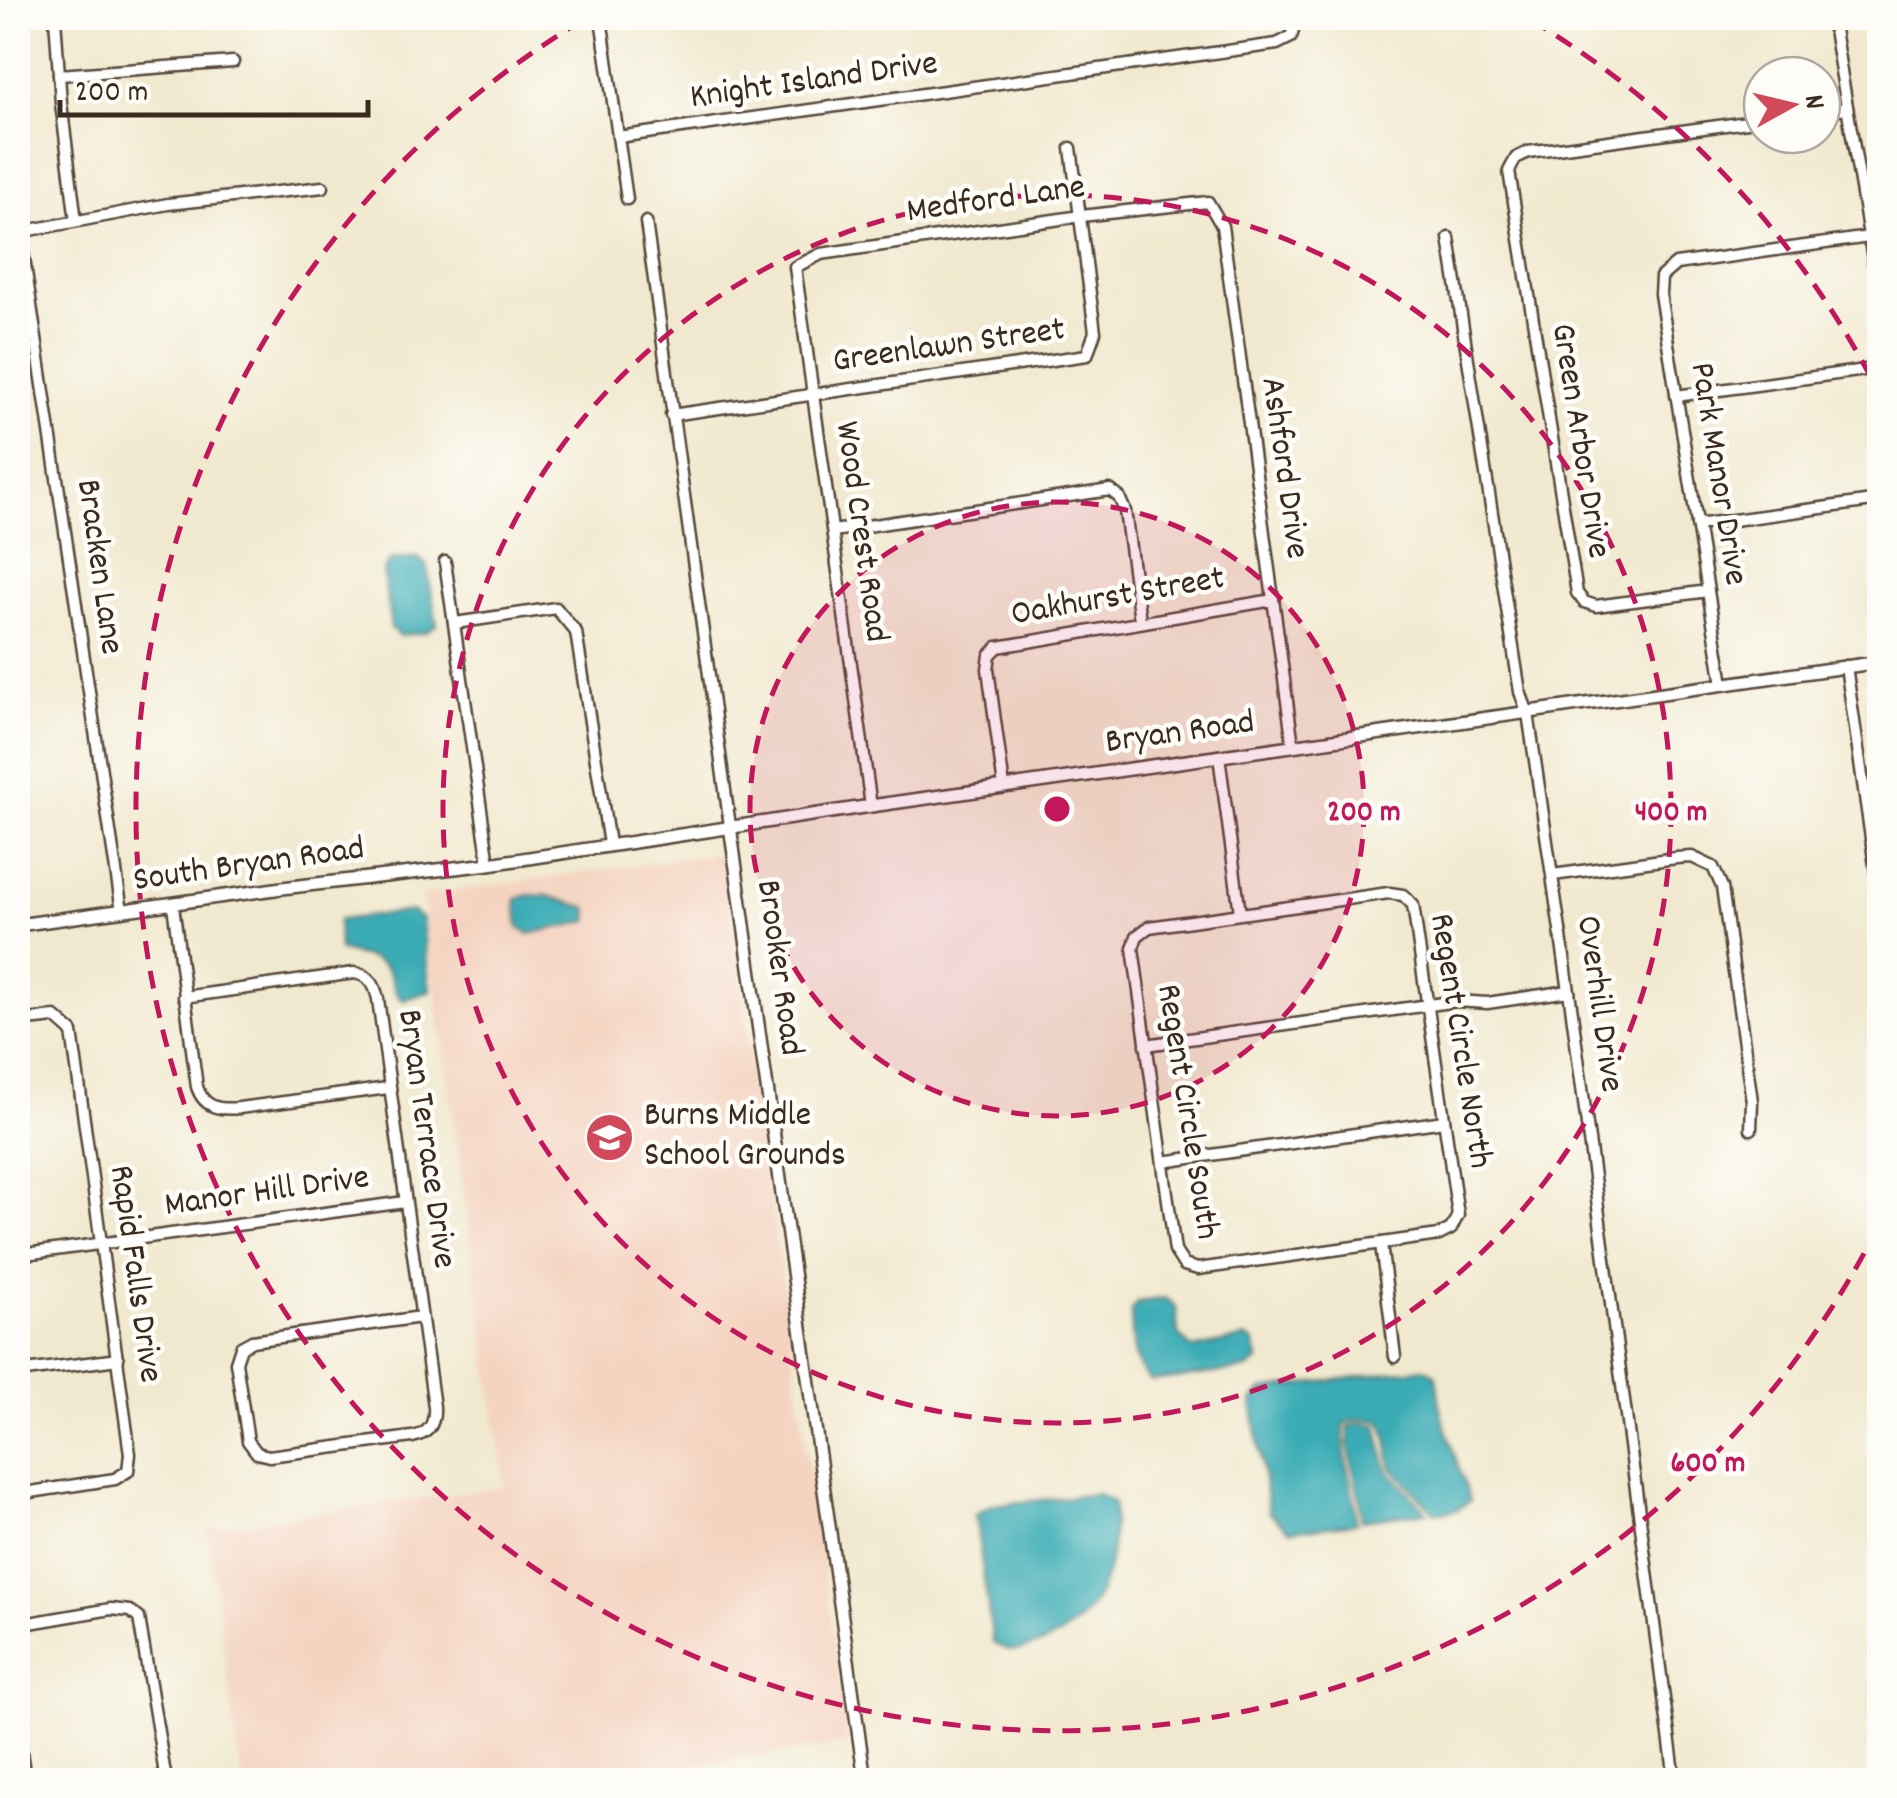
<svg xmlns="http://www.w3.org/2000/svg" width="1897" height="1798" font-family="Dekko,sans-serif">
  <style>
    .built { fill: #f4d3c0 }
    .water { fill: #3bacb5; stroke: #3b6b6a; stroke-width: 2.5 }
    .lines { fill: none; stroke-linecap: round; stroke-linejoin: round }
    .minor-casing { stroke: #564739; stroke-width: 15 }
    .tertiary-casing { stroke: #564739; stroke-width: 16 }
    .minor { stroke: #fff; stroke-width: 10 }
    .tertiary { stroke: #fff; stroke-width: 11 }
    .ring { fill: none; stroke: #c2185b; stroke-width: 5; stroke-dasharray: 18 12 }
    .labels { text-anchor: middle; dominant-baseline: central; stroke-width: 9; stroke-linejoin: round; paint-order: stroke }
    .street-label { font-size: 35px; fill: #3b2a1e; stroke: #fdfcf7 }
    .poi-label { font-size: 35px; fill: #3b2a1e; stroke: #fdfcf7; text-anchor: start }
    .centre { fill: #c2185b; stroke: #fdfcf7; stroke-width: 5 }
    .ring-label { font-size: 30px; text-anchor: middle; font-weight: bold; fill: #c2185b; stroke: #fdfcf7; stroke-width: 9; stroke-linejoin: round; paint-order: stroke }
  </style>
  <rect width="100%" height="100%" fill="#fdfcf7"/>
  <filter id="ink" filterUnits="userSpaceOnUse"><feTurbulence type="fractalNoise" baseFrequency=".01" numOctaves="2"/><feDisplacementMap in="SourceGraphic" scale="20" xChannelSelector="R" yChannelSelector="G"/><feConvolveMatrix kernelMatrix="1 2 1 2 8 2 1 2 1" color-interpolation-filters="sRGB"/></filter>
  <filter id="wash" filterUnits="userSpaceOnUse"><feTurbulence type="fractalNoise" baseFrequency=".0048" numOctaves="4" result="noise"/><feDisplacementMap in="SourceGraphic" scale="40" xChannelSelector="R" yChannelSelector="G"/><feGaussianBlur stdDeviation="2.25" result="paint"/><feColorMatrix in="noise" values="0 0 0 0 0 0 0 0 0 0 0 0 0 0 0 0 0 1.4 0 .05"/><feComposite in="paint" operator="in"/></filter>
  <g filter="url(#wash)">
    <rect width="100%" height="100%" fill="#f1e9cf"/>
    <path class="built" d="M722,853L848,1744L588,1780H242L207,1529L505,1487L422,895Z"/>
    <g class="water">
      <path d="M417,557L427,566L437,624L426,632L399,636L391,628L383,571L390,560Z"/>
      <path d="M528,895L548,896L588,908L589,921L529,934L519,927L516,899Z"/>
      <path d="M412,911L422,919L430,991L403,1000C391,991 395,981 387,970C377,955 355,957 339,950L338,920Z"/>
      <path d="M1166,1298L1176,1307L1178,1334L1192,1349L1245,1338L1253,1341L1259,1360L1248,1369L1151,1381C1129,1362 1133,1338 1131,1311L1138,1302Z"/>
      <path d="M1424,1368L1436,1374L1441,1414L1470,1501L1456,1510L1435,1513L1391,1467L1387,1437L1381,1421L1362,1419L1345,1423C1339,1457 1357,1489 1356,1523L1290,1531L1269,1512L1252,1402L1262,1390Z"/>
      <path d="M1362,1423L1377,1425L1387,1469L1427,1512L1361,1520C1362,1488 1345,1458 1349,1426Z"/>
      <path d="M1098,1494L1113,1502C1115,1562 1105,1620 1043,1643C1022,1650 1012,1655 993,1643L975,1515L991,1505Z"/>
    </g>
  </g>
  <g filter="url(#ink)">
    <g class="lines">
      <defs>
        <g id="minor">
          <path d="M55,18L61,103L76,221"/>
          <path d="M601,18L627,199"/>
          <path d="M1832,18L1880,300"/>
          <path d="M59,75L233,62"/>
          <path d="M1822,111L1847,108"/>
          <path d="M618,137L1277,44L1291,37L1297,18"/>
          <path d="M646,222L730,826"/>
          <path d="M1449,238L1520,692L1528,713L1569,991L1675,1780"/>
          <path d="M1676,396L1880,368"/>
          <path d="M671,415L1087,355L1095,332L1071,148"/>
          <path d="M1697,525L1880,500"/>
          <path d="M833,531L1110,490L1119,497L1125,511L1140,620"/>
          <path d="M445,562L489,864"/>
          <path d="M1708,591L1596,606L1584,602L1577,593L1509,171L1516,158L1528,152L1762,120"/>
          <path d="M455,623L556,608L576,632L609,844"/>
          <path d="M1846,666L1880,900"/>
          <path d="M1723,684L1660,294L1661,277L1676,264L1869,237"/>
          <path d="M1219,756L1240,913"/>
          <path d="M1004,787L988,669L990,655L998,647L1273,600"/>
          <path d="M871,806L795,267L821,254L1081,216L1208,202L1222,226L1293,745"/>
          <path d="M1553,875L1676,858L1692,857L1713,867L1722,887L1752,1101L1751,1129"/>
          <path d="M1389,893L1403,895L1413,905L1458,1215L1451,1229L1439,1235L1198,1269L1184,1265L1175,1251L1133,948L1137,936L1149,927Z"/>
          <path d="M173,905L197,1087C204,1108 219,1110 239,1108L388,1088"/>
          <path d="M122,911L20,232L168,204L323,187"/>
          <path d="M184,997L354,973C370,975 375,985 378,999L434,1407C435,1424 429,1434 412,1437L269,1456L257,1453L248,1441L236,1362L241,1347L252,1341L421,1317"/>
          <path d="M18,1021L55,1017L72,1032L130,1454L128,1471L115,1479L18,1494"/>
          <path d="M1146,1045L1457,1001L1487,1003L1569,991"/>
          <path d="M1163,1162L1444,1121"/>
          <path d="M1381,1244L1395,1357"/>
          <path d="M18,1255L405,1202"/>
          <path d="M18,1372L118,1359"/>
          <path d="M18,1625L111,1609L130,1611L139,1618L166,1780"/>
          <path d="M18,1729L25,1780"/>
        </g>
        <g id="tertiary">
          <path d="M730,826L865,1780"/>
          <path d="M18,925L282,888L489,864L871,806L1880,662"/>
        </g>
      </defs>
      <use href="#minor" class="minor-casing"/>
      <use href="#tertiary" class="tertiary-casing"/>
      <use href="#minor" class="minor"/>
      <use href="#tertiary" class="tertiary"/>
    </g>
  </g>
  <circle cx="1057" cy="809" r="307" fill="#c2185b" fill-opacity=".12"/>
  <g class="ring">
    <circle cx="1057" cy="809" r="307"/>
    <circle cx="1057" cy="809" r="614"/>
    <path d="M1878 1227A921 921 0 1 1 583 20M1531 20A921 921 0 0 1 1878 391"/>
  </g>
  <defs>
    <symbol id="school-disc" viewBox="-11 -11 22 22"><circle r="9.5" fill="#d1495b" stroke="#fdfcf7"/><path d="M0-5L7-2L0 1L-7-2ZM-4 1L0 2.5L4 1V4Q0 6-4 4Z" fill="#fff"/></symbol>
  </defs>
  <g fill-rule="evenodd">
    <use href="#school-disc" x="582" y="1110" width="55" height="55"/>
  </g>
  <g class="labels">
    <g class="street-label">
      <text transform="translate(814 82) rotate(-8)">Knight Island Drive</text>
      <text transform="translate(996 201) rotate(-8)">Medford Lane</text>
      <text transform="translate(949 347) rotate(-8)">Greenlawn Street</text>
      <text transform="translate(1579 441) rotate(81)">Green Arbor Drive</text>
      <text transform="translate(1283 468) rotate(82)">Ashford Drive</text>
      <text transform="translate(1717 474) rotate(81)">Park Manor Drive</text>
      <text transform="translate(860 532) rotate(82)">Wood Crest Road</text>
      <text transform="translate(98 567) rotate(82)">Bracken Lane</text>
      <text transform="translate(1118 598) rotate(-10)">Oakhurst Street</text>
      <text transform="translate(1180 734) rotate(-8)">Bryan Road</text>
      <text transform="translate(249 866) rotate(-8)">South Bryan Road</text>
      <text transform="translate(778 968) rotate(82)">Brooker Road</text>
      <text transform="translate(1598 1004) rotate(82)">Overhill Drive</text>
      <text transform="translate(1459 1041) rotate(81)">Regent Circle North</text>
      <text transform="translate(1186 1112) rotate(81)">Regent Circle South</text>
      <text transform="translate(425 1139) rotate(82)">Bryan Terrace Drive</text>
      <text transform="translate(267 1193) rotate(-8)">Manor Hill Drive</text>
      <text transform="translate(134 1274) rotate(82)">Rapid Falls Drive</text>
    </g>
    <g class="poi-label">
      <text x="644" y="1117">Burns Middle<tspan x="644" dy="40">School Grounds</tspan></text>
    </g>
  </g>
  <circle cx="1057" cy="809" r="15" class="centre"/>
  <g class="ring-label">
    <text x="1364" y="820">200 m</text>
    <text x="1671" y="820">400 m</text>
    <text x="1708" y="1471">600 m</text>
  </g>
  <rect width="1897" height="1798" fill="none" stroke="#fdfcf7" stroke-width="60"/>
  <g transform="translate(1792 105) rotate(82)"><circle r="48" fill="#fdfcf7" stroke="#afa8a0" stroke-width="2.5"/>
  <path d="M0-8L18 38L0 25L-18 38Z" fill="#d1495b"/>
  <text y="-15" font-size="28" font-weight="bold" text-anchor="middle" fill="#3b2a1e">N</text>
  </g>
  <path d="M60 100v15h308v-15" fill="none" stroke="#3b2a1e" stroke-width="5"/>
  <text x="75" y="100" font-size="30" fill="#3b2a1e" stroke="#fdfcf7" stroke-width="8" paint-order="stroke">200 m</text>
</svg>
